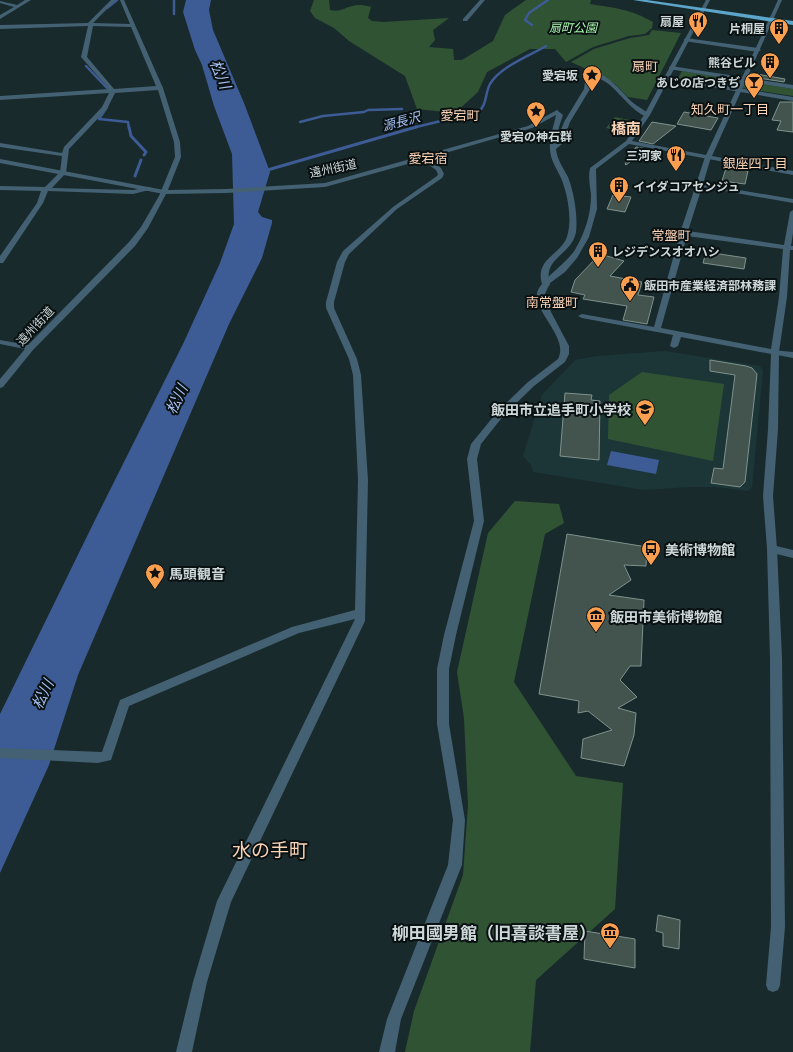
<svg xmlns="http://www.w3.org/2000/svg" width="793" height="1052" font-family="'PT Serif','Noto Sans JP',serif">
  <style>
    .built { fill: #1c3638 }
    .green { fill: #305433 }
    .water { fill: #3d5b94 }
    .lines { fill: none; stroke-linecap: round; stroke-linejoin: round }
    .stream-far1 { stroke: #3d5b94; stroke-width: 2.5 }
    .stream { stroke: #3d5b94; stroke-width: 3 }
    .building { fill: #43544f; stroke: #80928d }
    .minor { fill: #436172; fill-rule: evenodd }
    .tertiary { fill: #436172; fill-rule: evenodd }
    .trunk { fill: #5da6cb; fill-rule: evenodd }
    .labels { text-anchor: middle; dominant-baseline: central; stroke-width: 4; stroke-linejoin: round; paint-order: stroke }
    .far-poi-label { font-size: 12px; font-weight: bold; fill: #ced8d9; stroke: #0a1112; text-anchor: end }
    .far-park-label { font-size: 12px; font-style: italic; fill: #a9faaf; stroke: #0a1112 }
    .far-street-label { font-size: 12px; fill: #ced8d9; stroke: #0a1112 }
    .far-quarter-label { font-size: 13px; fill: #fbd3b5; stroke: #0a1112 }
    .far-neighbourhood-label { font-size: 13px; fill: #fbd3b5; stroke: #0a1112 }
    .far-water-label { font-size: 13px; font-style: italic; fill: #a4c0f2; stroke: #0a1112 }
    .poi-label { font-size: 14px; font-weight: bold; fill: #ced8d9; stroke: #0a1112; text-anchor: start }
    .water-label { font-size: 15px; font-style: italic; fill: #a4c0f2; stroke: #0a1112 }
    .far-district-label { font-size: 15px; font-weight: bold; fill: #fbd3b5; stroke: #0a1112 }
    .near-poi-label { font-size: 17px; font-weight: bold; fill: #ced8d9; stroke: #0a1112; text-anchor: end }
    .near-quarter-label { font-size: 19px; fill: #fbd3b5; stroke: #0a1112 }
  </style>
  <rect width="100%" height="100%" fill="#192a2c"/>
  <path class="built" d="M665,351L760,366L763,371L752,487L748,491L715,487H689L644,490L533,472L531,465L523,456L542,395L575,360L597,356Z"/>
  <g class="green">
    <path d="M314,0H329L330,10C345,14 349,0 371,7L368,18L372,21L383,22L449,18L433,30L435,40L429,47L453,49L454,60H462L493,41L505,15L526,0H591L590,4C615,8 630,9 653,22L652,28L645,34L629,36L593,47L566,62L555,49H530L487,72L478,92L455,113L417,109L405,76L349,41L334,28L315,18L310,11Z"/>
    <path d="M652,30L681,33L647,100L628,97L615,84L604,77L571,62L594,49L630,38L649,35Z"/>
    <path d="M682,71L793,89V96L678,78Z"/>
    <path d="M615,117L634,121L626,132L606,128Z"/>
    <path d="M642,372L724,384L713,461L608,439L609,395Z"/>
    <path d="M515,501L559,504L564,523L545,534L514,682L576,776L623,783L615,909L536,980L530,1052H405L414,1011L463,875L468,805L464,718L457,672L488,533Z"/>
  </g>
  <g class="water">
    <path d="M186,0H211L209,10L213,30L244,103L270,172L258,212L262,217L272,220V223L262,258L229,324L78,675L49,765L0,873V714L95,520L183,344L220,263L234,224L232,154L214,106L202,65L195,50L183,12Z"/>
    <path d="M611,451L659,460L656,474L607,465Z"/>
  </g>
  <g class="lines">
    <g class="stream-far1">
      <path d="M174,0V14"/>
      <path d="M107,8L117,0"/>
      <path d="M532,25L525,20L529,13L548,0"/>
      <path d="M86,66L108,89"/>
      <path d="M107,107L99,119L128,122L129,128"/>
      <path d="M300,122L323,116L364,112L368,110L402,109"/>
      <path d="M412,128L478,112C487,106 485,93 490,84C500,67 529,56 546,46"/>
    </g>
    <g class="stream">
      <path d="M129,127L131,136L146,152L144,155"/>
      <path d="M264,171L416,127"/>
      <path d="M135,176L141,160"/>
    </g>
  </g>
  <g class="building">
    <path d="M751,73L785,79L784,82L752,77L750,76Z"/>
    <path d="M780,102H793V132L777,130L781,121L772,120Z"/>
    <path d="M684,112L718,118L711,130L677,124Z"/>
    <path d="M652,122L676,126L653,144L639,141Z"/>
    <path d="M636,147L647,149L626,165L625,164Z"/>
    <path d="M726,168L748,171L745,184L722,181Z"/>
    <path d="M613,195L631,197L625,212L607,209Z"/>
    <path d="M706,252L746,258L744,269L703,263Z"/>
    <path d="M600,254L624,261L610,276L642,282L638,295L654,297L647,324L623,320L627,306L583,299L585,295L571,292L575,280Z"/>
    <path d="M710,360L746,366L752,368L757,374L745,482L740,487L711,483L714,468L723,469L735,375L710,371Z"/>
    <path d="M565,393L592,395L591,400L600,401L599,460L560,456Z"/>
    <path d="M567,534L647,547L646,566L624,565L631,580L609,595L644,600L641,666H630L620,680L637,697L618,708L636,713L634,735L624,766L581,758L583,739L612,730L588,711L578,713L579,701L539,694Z"/>
    <path d="M658,915L680,920L679,949L663,946V933L656,931Z"/>
    <path d="M585,931L635,939V968L584,959Z"/>
  </g>
  <g class="lines">
    <g class="minor">
      <path d="M25,0H31L0,19V15L14,7L0,3V1L17,5Z"/>
      <path d="M111,0H116L93,23L130,24L120,0H124L163,88L180,142L181,157L168,190L226,189L325,183L528,126L557,110L563,115L559,127L556,143L564,122L584,89L586,75C602,65 622,93 632,102C638,107 645,110 650,115L647,117C626,109 613,78 592,77L590,89L570,122L562,144L556,149C557,160 563,167 568,177C574,193 578,215 576,232C572,255 542,258 550,284L549,286H546L542,284C534,257 564,255 568,233C572,217 567,190 560,176C556,167 551,161 550,150C549,137 554,126 556,115L532,128L428,158L441,168L444,174L442,178L397,209L349,254L345,262L334,302V308L357,359L361,375L368,480L365,621L231,902L207,982L192,1052H176L193,982L217,901L355,619L299,633L129,706L111,760L98,763L0,758V748L102,752L120,700L292,627L355,610L358,480L353,375L349,359L326,308V302L337,262L343,251L393,207L437,176L438,174L436,170L422,160L325,187L226,193L166,194L148,228L135,246L33,350L3,387L0,388V379L25,349L0,344V340L28,345L129,242L141,227L159,196L175,157L174,142L158,90L115,93L107,109L69,149L66,173L52,188L133,190L150,187L153,189L133,194L48,191L43,203L3,263H0V256L37,203L41,191L0,190V186L45,187L60,172L62,156L0,147V143L62,153L64,147L102,107L109,93L0,100V96L109,89L81,57L88,26L0,29V25L88,23ZM93,26L131,27L156,86L114,89L87,57Z"/>
      <path d="M480,0H485L467,21H463V19Z"/>
      <path d="M686,38L758,48L761,50L758,52L684,41V39Z"/>
      <path d="M671,66L793,85V89L669,69V67Z"/>
      <path d="M665,76L793,97V101L663,79L662,78Z"/>
      <path d="M708,155L711,157L703,184L793,199V203L702,187L688,231L784,245L790,212L793,210V233L791,246H793V250H790L787,297L779,352L778,429L773,496L777,549L782,658L785,927L780,985L778,990L773,992L768,990L766,985L771,927L770,658L767,549L763,496L768,429L771,354L681,337L678,346L674,348L670,346L673,335L582,318L578,316L582,314L654,327L680,233L705,157ZM687,236L783,249L779,297L771,349L661,328Z"/>
    </g>
    <g class="tertiary">
      <path d="M706,0H710L650,115L632,141L706,155L778,0H782L712,156L793,171V175L629,144L596,169L597,209L589,237L577,258L565,272L550,283L545,294L551,312L569,346V354L565,362L534,386L504,415L481,444L477,459L484,521L456,635L449,669V724L465,820L462,865L401,1019L395,1052H379L387,1019L448,865L453,820L437,724V669L444,635L474,521L467,459L471,444L498,411L528,382L558,359C569,338 536,315 537,294C538,281 568,263 576,248C585,232 591,214 591,195C590,186 588,177 590,168L626,141L644,115Z"/>
      <path d="M0,159L164,190L167,192L164,194L0,163Z"/>
      <path d="M772,350L793,352V358L772,354L771,352Z"/>
      <path d="M772,545L793,550V558L768,552L767,549L768,546Z"/>
    </g>
    <path class="trunk" d="M633,0H647L793,21V25Z"/>
  </g>
  <defs>
    <symbol id="restaurant-pin" viewBox="-11 -11 22 30"><path d="M0 17L-7.5 6A9.5 9.5 0 1 1 7.5 6Z" fill="#fa9f4f" stroke="#0a1112"/><path d="M-5-6h1v4h1v-4h1v4h1v-4h1v5L-1.5 .5V6h-2V.5L-5-1ZM5-6V6H3V1.5H1.5Q1.5-4 5-6Z" fill="#111"/></symbol>
    <symbol id="building-pin" viewBox="-11 -11 22 30"><path d="M0 17L-7.5 6A9.5 9.5 0 1 1 7.5 6Z" fill="#fa9f4f" stroke="#0a1112"/><path d="M-4-6H4V6H1V3H-1V6H-4ZM-2.5-4.3h1.7v1.8h-1.7ZM.8-4.3h1.7v1.8H.8ZM-2.5-1h1.7V.8h-1.7ZM.8-1h1.7V.8H.8Z" fill="#111"/></symbol>
    <symbol id="sight-pin" viewBox="-11 -11 22 30"><path d="M0 17L-7.5 6A9.5 9.5 0 1 1 7.5 6Z" fill="#fa9f4f" stroke="#0a1112"/><path d="M0-6L1.8-2.2L6-1.7L2.9 1.2L3.7 5.4L0 3.3L-3.7 5.4L-2.9 1.2L-6-1.7L-1.8-2.2Z" fill="#111"/></symbol>
    <symbol id="bar-pin" viewBox="-11 -11 22 30"><path d="M0 17L-7.5 6A9.5 9.5 0 1 1 7.5 6Z" fill="#fa9f4f" stroke="#0a1112"/><path d="M-6-5H6L.8 .8V4.5H3.5V6h-7V4.5H-.8V.8Z" fill="#111"/></symbol>
    <symbol id="civic-pin" viewBox="-11 -11 22 30"><path d="M0 17L-7.5 6A9.5 9.5 0 1 1 7.5 6Z" fill="#fa9f4f" stroke="#0a1112"/><path d="M-.6-6.5H3V-4.5H.6V-3L4-1V1h2V6H-6V1h2V-1L-.6-3ZM-1.2 2.5V6h2.4V2.5Z" fill="#111"/></symbol>
    <symbol id="school-pin" viewBox="-11 -11 22 30"><path d="M0 17L-7.5 6A9.5 9.5 0 1 1 7.5 6Z" fill="#fa9f4f" stroke="#0a1112"/><path d="M0-5L7-2L0 1L-7-2ZM-4 1L0 2.5L4 1V4Q0 6-4 4Z" fill="#111"/></symbol>
    <symbol id="bus-pin" viewBox="-11 -11 22 30"><path d="M0 17L-7.5 6A9.5 9.5 0 1 1 7.5 6Z" fill="#fa9f4f" stroke="#0a1112"/><path d="M-5-6H5V4H4V6H2V4H-2V6H-4V4H-5ZM-3.5-4V0h7V-4ZM-3.5 1.2v1.5H-2V1.2ZM2 1.2v1.5H3.5V1.2Z" fill="#111"/></symbol>
    <symbol id="museum-pin" viewBox="-11 -11 22 30"><path d="M0 17L-7.5 6A9.5 9.5 0 1 1 7.5 6Z" fill="#fa9f4f" stroke="#0a1112"/><path d="M0-6L6-3V-2H-6V-3ZM-5-1h2V3h-2ZM-1-1h2V3h-2ZM3-1h2V3H3ZM-6 4H6V6H-6Z" fill="#111"/></symbol>
  </defs>
  <g fill-rule="evenodd">
    <use href="#restaurant-pin" x="687" y="10" width="22" height="30"/>
    <use href="#building-pin" x="768" y="17" width="22" height="30"/>
    <use href="#building-pin" x="759" y="51" width="22" height="30"/>
    <use href="#sight-pin" x="581" y="64" width="22" height="30"/>
    <use href="#bar-pin" x="743" y="71" width="22" height="30"/>
    <use href="#sight-pin" x="525" y="100" width="22" height="30"/>
    <use href="#restaurant-pin" x="665" y="144" width="22" height="30"/>
    <use href="#building-pin" x="608" y="175" width="22" height="30"/>
    <use href="#building-pin" x="587" y="240" width="22" height="30"/>
    <use href="#civic-pin" x="619" y="274" width="22" height="30"/>
    <use href="#school-pin" x="634" y="398" width="22" height="30"/>
    <use href="#bus-pin" x="640" y="538" width="22" height="30"/>
    <use href="#sight-pin" x="144" y="562" width="22" height="30"/>
    <use href="#museum-pin" x="585" y="605" width="22" height="30"/>
    <use href="#museum-pin" x="599" y="921" width="22" height="30"/>
  </g>
  <g class="labels">
    <g class="far-poi-label">
      <text x="684" y="21">扇屋</text>
      <text x="765" y="28">片桐屋</text>
      <text x="756" y="62">熊谷ビル</text>
      <text x="578" y="75">愛宕坂</text>
      <text x="740" y="82">あじの店つきぢ</text>
      <text x="536" y="136" text-anchor="middle">愛宕の神石群</text>
      <text x="662" y="155">三河家</text>
      <text x="633" y="186" text-anchor="start">イイダコアセンジュ</text>
      <text x="612" y="251" text-anchor="start">レジデンスオオハシ</text>
      <text x="644" y="285" text-anchor="start">飯田市産業経済部林務課</text>
    </g>
    <g class="far-park-label">
      <text x="573" y="27">扇町公園</text>
    </g>
    <g class="far-street-label">
      <text transform="translate(333 168) rotate(-12)">遠州街道</text>
      <text transform="translate(35 326) rotate(-47)">遠州街道</text>
    </g>
    <g class="far-quarter-label">
      <text x="645" y="66">扇町</text>
      <text x="460" y="115">愛宕町</text>
      <text x="671" y="235">常盤町</text>
      <text x="552" y="302">南常盤町</text>
    </g>
    <g class="far-neighbourhood-label">
      <text x="730" y="109">知久町一丁目</text>
      <text x="428" y="158">愛宕宿</text>
      <text x="755" y="163">銀座四丁目</text>
    </g>
    <g class="far-water-label">
      <text transform="translate(401 121) rotate(-15)">源長沢</text>
    </g>
    <g class="poi-label">
      <text x="631" y="409" text-anchor="end">飯田市立追手町小学校</text>
      <text x="665" y="549">美術博物館</text>
      <text x="169" y="573">馬頭観音</text>
      <text x="610" y="616">飯田市美術博物館</text>
    </g>
    <g class="water-label">
      <text transform="translate(221 74) rotate(68)">松川</text>
      <text transform="translate(176 399) rotate(-65)">松川</text>
      <text transform="translate(42 694) rotate(-65)">松川</text>
    </g>
    <g class="far-district-label">
      <text x="626" y="128">橋南</text>
    </g>
    <g class="near-poi-label">
      <text x="596" y="932">柳田國男館（旧喜談書屋）</text>
    </g>
    <g class="near-quarter-label">
      <text x="270" y="849">水の手町</text>
    </g>
  </g>
</svg>
